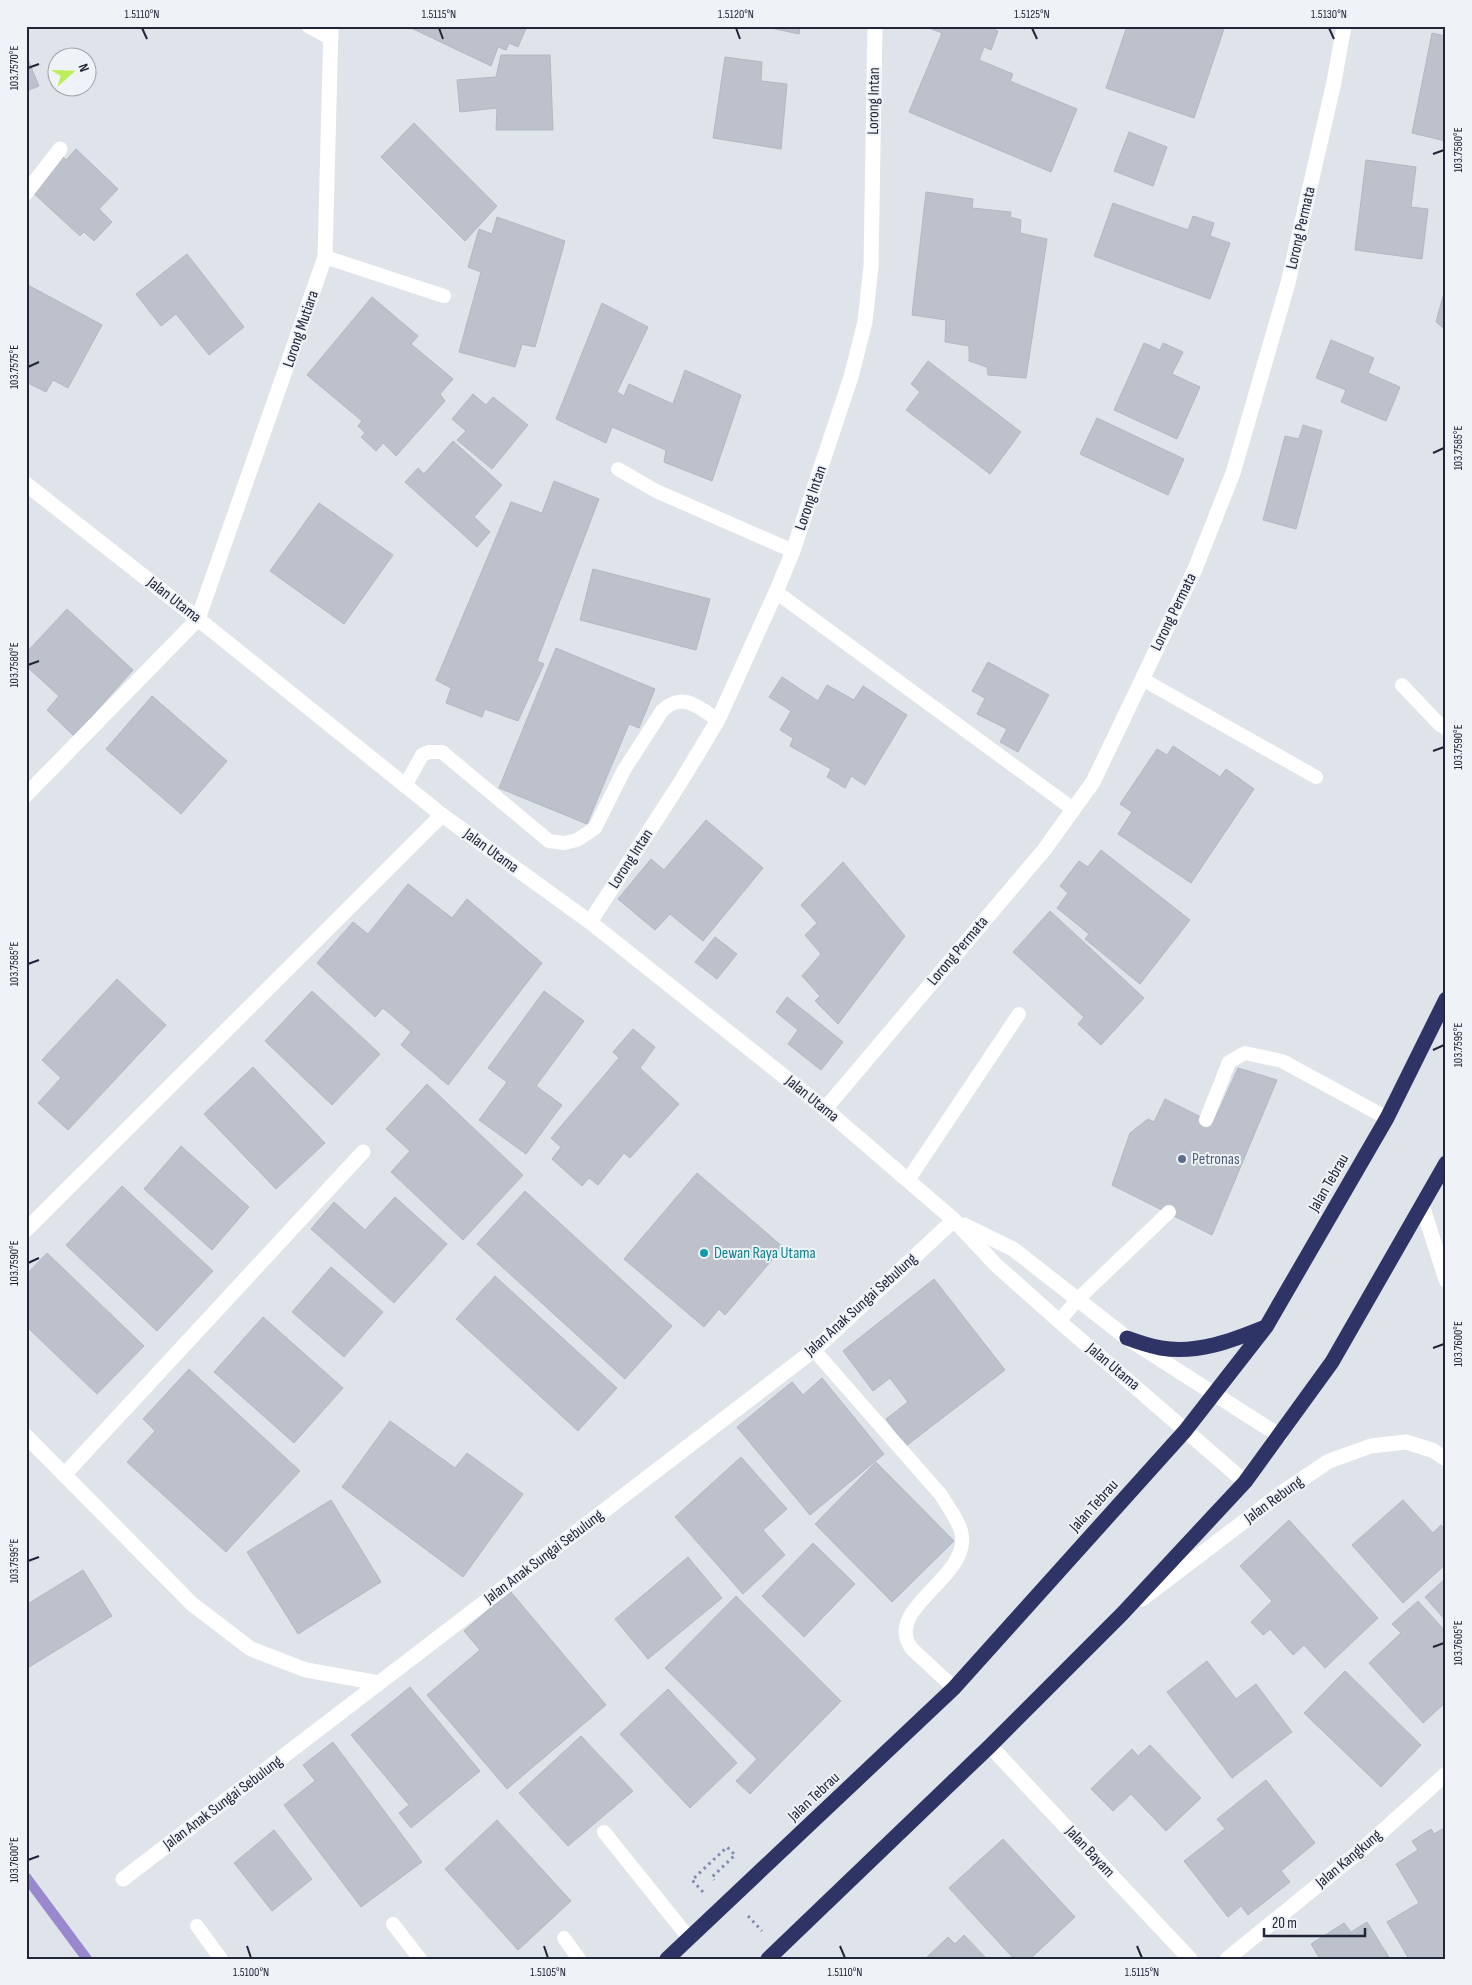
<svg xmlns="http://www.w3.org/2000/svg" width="1472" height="1985" font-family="'Sofia Sans Condensed',sans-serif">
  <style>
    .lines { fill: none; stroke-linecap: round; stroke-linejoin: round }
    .stream { stroke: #9988ce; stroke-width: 10 }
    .building { fill: #bcc1cb; stroke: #b2b8c3 }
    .path { stroke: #818bad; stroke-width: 3; stroke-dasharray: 2.5 4; stroke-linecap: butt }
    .lane { stroke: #fff; stroke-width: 14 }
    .street { stroke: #fff; stroke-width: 15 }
    .secondary { stroke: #fff; stroke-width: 15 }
    .highway { stroke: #2e3465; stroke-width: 15 }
    .ticks { fill: none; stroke: #212539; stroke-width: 2 }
    .service-dot { fill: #5c6f8a; stroke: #eff3f7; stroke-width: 2 }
    .culture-dot { fill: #0f9aa8; stroke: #eff3f7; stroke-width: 2 }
    .labels { text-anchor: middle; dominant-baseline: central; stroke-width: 4; stroke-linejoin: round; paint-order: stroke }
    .street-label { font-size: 16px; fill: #212539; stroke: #eff3f7 }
    .service-label { font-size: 16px; fill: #4e5e75; stroke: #eff3f7; text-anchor: start }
    .culture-label { font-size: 16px; fill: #0d838f; stroke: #eff3f7; text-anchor: start }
    .neatline { fill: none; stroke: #212539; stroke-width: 2 }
    .ticks-label { font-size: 12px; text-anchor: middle; fill: #212539 }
  </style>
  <rect width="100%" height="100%" fill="#dfe3ea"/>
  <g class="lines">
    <path class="stream" d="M26,1877L87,1959"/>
  </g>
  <g class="building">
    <path d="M407,26H527L518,47L509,43L506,50L498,47L491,66Z"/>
    <path d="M762,26H800L799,34Z"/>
    <path d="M933,26H986L998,31L991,50L984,47L979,60L1013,74L1010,81L1077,109L1051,172L909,112L942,33L932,29Z"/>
    <path d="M1127,26H1225L1194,118L1106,88Z"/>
    <path d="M1432,33L1446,36V141L1412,133Z"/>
    <path d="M26,55L39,86L26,91Z"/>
    <path d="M501,55H550L553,130H496L497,108L460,112L457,80L496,77Z"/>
    <path d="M725,57L762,62L761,81L787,84L781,149L713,138Z"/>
    <path d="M414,123L497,206L465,241L381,157Z"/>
    <path d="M1129,132L1167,147L1153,186L1114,171Z"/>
    <path d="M76,149L118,189L99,209L112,222L94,241L84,232L80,236L30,190L62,156L66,160Z"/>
    <path d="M1366,160L1416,167L1411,207L1428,209L1422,259L1355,250Z"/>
    <path d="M926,192L973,199L972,208L1011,212L1010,217L1021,220L1020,233L1047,239L1026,378L988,375L987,367L969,361V346L945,342L946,320L912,315Z"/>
    <path d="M1113,203L1188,230L1193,216L1214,223L1210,236L1230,243L1210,299L1094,256Z"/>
    <path d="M497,217L565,241L535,347L522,344L515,367L459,352L481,272L468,267L479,229L492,234Z"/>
    <path d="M187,254L244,327L209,355L176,314L161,326L136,294Z"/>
    <path d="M26,284L102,325L68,388L53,380L46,392L26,382Z"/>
    <path d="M1446,285V330L1436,322Z"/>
    <path d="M372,297L418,336L411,344L453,379L440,394L445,401L396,456L383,443L376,451L361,437L365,433L358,426L362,421L307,375Z"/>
    <path d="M602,303L648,327L617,392L624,396L629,384L673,404L685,370L741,395L712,481L664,462L666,450L612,427L606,443L556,419Z"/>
    <path d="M1331,340L1374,358L1368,373L1400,387L1386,421L1341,402L1346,390L1316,378Z"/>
    <path d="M1144,343L1160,350L1163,343L1183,352L1172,374L1200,387L1177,439L1114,410Z"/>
    <path d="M928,361L1021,432L990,474L906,410L920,392L911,384Z"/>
    <path d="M473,394L486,405L493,397L528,425L492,469L457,440L466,431L452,419Z"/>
    <path d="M1097,418L1184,459L1168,495L1080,454Z"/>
    <path d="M1303,425L1322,431L1296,529L1263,520L1285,436L1299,439Z"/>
    <path d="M453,441L502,485L474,517L490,532L477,547L405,482L418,468L424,474Z"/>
    <path d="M554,481L599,499L537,661L544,664L518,721L485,709L482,717L446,703L451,688L436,680L511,502L542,513Z"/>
    <path d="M319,503L393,555L344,624L270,571Z"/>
    <path d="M593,569L710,599L696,650L580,620Z"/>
    <path d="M67,609L133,670L74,736L47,710L59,696L26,666V653Z"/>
    <path d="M556,648L655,689L639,728L629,724L587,824L499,788Z"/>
    <path d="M988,662L1049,695L1018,752L1000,742L1007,729L977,714L985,698L972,691Z"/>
    <path d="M782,677L818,701L827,685L854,700L863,686L907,715L865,785L851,776L845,788L827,777L831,769L790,746L793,738L780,730L791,711L769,697Z"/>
    <path d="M152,696L227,761L181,814L106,749Z"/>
    <path d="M1173,746L1220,777L1226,769L1254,789L1191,883L1118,834L1132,812L1120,804L1157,749L1167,755Z"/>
    <path d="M706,820L763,868L703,941L670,914L655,930L618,899L651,859L664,870Z"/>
    <path d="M1101,850L1190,920L1140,984L1085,939L1089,934L1057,908L1068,893L1060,886L1079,861L1088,867Z"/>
    <path d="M843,862L905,936L838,1024L815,1001L820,996L802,976L821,954L805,935L817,923L801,905Z"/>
    <path d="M408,884L452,918L467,899L542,963L448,1085L401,1045L411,1032L383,1008L375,1017L317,963L353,922L368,934Z"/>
    <path d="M1050,911L1144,998L1101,1045L1078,1024L1084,1017L1013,952Z"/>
    <path d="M715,937L737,954L717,979L695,962Z"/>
    <path d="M117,979L166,1025L68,1130L38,1103L61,1078L42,1060Z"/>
    <path d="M312,991L380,1054L332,1105L265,1041Z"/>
    <path d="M544,991L584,1021L536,1086L562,1105L526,1154L479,1120L507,1082L488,1068Z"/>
    <path d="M787,997L843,1042L821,1070L788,1044L798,1030L776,1012Z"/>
    <path d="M633,1029L655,1047L640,1068L679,1104L630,1158L624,1153L598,1185L589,1178L582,1186L552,1159L561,1147L551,1138L619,1058L613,1052Z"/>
    <path d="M253,1067L325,1143L276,1189L204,1114Z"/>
    <path d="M1238,1068L1277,1080L1212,1235L1112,1185L1130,1133L1148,1119L1154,1122L1165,1099L1213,1123Z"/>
    <path d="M427,1084L523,1175L463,1240L391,1172L410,1151L386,1129Z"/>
    <path d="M181,1146L249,1207L212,1250L144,1189Z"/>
    <path d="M697,1173L783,1247L725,1315L719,1309L704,1327L624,1259Z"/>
    <path d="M122,1186L213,1271L157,1331L66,1245Z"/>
    <path d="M525,1191L672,1326L625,1379L477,1244Z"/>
    <path d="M395,1197L447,1244L394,1303L311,1229L334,1202L365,1230Z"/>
    <path d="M47,1253L144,1346L97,1394L26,1326V1275Z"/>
    <path d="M331,1267L383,1312L344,1357L292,1312Z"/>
    <path d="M495,1276L617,1388L578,1431L456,1319Z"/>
    <path d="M934,1279L1005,1370L906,1446L886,1419L908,1402L890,1378L873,1391L843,1351Z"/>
    <path d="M263,1317L343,1388L294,1443L214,1372Z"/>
    <path d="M189,1369L300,1471L226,1552L127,1462L155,1431L143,1419Z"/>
    <path d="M822,1378L884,1454L810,1515L737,1427L792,1382L803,1395Z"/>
    <path d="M390,1421L455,1468L467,1453L523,1494L463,1577L342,1487Z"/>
    <path d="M741,1457L787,1509L763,1530L785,1555L743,1594L675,1517Z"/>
    <path d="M876,1462L954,1541L892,1602L815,1524Z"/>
    <path d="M331,1500L381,1582L298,1634L247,1552Z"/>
    <path d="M1403,1500L1433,1533L1441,1525L1446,1531V1564L1403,1603L1352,1545Z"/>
    <path d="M1289,1520L1378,1618L1325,1668L1304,1645L1293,1655L1270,1629L1263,1635L1251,1622L1272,1601L1240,1566Z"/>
    <path d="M813,1543L855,1584L804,1637L762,1596Z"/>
    <path d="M688,1557L722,1598L648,1659L615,1619Z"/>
    <path d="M83,1570L112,1616L26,1669V1605Z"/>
    <path d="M1446,1578V1621L1425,1597Z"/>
    <path d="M510,1591L606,1705L507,1789L427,1695L480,1650L464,1631Z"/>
    <path d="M736,1596L841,1701L750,1794L736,1781L757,1759L665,1668Z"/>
    <path d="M1418,1601L1446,1632V1702L1423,1723L1369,1663L1401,1633L1392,1624Z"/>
    <path d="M1207,1661L1236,1699L1256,1684L1292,1732L1232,1778L1167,1692Z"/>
    <path d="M1345,1671L1421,1745L1381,1787L1304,1713Z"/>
    <path d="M410,1687L480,1771L411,1828L399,1813L409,1805L351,1735Z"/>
    <path d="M668,1689L737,1763L690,1808L620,1734Z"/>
    <path d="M581,1736L633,1791L568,1846L519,1793Z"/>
    <path d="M333,1742L422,1862L361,1907L284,1805L315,1781L303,1765Z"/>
    <path d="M1150,1745L1201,1798L1166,1831L1131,1794L1113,1811L1091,1789L1132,1749L1138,1756Z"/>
    <path d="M1266,1780L1315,1843L1281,1871L1290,1882L1248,1915L1241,1906L1228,1917L1184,1861L1225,1829L1217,1819Z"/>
    <path d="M497,1820L571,1901L518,1950L445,1869Z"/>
    <path d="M1446,1827V1959H1409L1387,1922L1419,1903L1396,1864L1418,1850L1412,1841L1431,1829L1434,1834Z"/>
    <path d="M274,1830L312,1879L272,1911L234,1863Z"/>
    <path d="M1003,1839L1075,1917L1030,1959H1014L949,1888Z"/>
    <path d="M1367,1922L1390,1959H1320L1311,1944L1344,1923L1351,1932Z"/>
    <path d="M964,1935L987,1959H925L948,1937L955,1944Z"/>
  </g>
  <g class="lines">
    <g class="path">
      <path d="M703,1892L692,1880L727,1847L735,1855L712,1877L714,1880"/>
      <path d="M748,1916L762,1931"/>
    </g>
    <g class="lane">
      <path d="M325,257L444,296"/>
      <path d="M618,469L656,491L793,551"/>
      <path d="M776,592L1073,809"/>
      <path d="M1142,679L1316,777"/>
      <path d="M1402,685L1440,725L1446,728"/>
      <path d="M405,786L422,755L429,752H442L549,841L564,843L577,840L595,828L624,770L662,711C683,691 698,707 718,720"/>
      <path d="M1206,1120L1229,1062L1245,1053L1282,1061L1387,1118"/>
      <path d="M908,1180L1019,1014"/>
      <path d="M1059,1321L1078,1299L1169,1212"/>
      <path d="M814,1350L941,1495C947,1506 961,1523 962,1536C967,1580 882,1609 912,1649L954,1688"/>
      <path d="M604,1832L689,1938"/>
      <path d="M393,1924L420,1959"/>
      <path d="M197,1926L221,1959"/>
      <path d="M564,1938L579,1959"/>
    </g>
    <g class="street">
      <path d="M309,26L331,38"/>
      <path d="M26,193L60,149"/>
      <path d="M26,795L198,619L325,257L331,26"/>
      <path d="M590,922L680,783L718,720L776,592L793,551L851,377L865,322L871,266L875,26"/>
      <path d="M825,1109L1044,850L1093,782L1195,569L1233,473L1288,283L1334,82L1344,26"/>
      <path d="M1422,1205L1446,1280"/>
      <path d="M26,1230L442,815"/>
      <path d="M26,1436L192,1604L251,1649L306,1670L379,1683"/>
      <path d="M64,1475L363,1152"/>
      <path d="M1142,1599L1280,1494L1329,1461L1371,1446L1406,1442L1432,1450L1446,1459"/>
      <path d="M990,1746L1190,1959"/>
      <path d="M123,1879L814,1350L954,1220"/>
      <path d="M1227,1959L1366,1846L1446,1774"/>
    </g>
    <g class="secondary">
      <path d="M26,484L198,619L442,815L590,922L825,1109L954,1220L996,1265L1059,1321L1245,1482"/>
      <path d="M964,1225L1013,1249L1127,1338L1280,1436"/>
    </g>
    <g class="highway">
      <path d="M1127,1338C1138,1342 1150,1346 1161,1348C1197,1354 1231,1341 1263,1328"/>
      <path d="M667,1959L954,1688L1185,1431L1266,1327L1387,1118L1446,999"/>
      <path d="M768,1959L990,1746L1122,1614L1245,1482L1332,1362L1446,1163"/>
    </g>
  </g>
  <path class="ticks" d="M142,28L147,39M439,28L443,39M736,28L740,39M1032,28L1037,39M1329,28L1334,39M28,68L39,64M1433,154L1444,150M28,367L39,362M1433,453L1444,448M28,665L39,661M1433,751L1444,747M28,964L39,960M1433,1050L1444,1045M28,1263L39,1258M1433,1348L1444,1344M28,1561L39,1557M1433,1647L1444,1643M28,1860L39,1856M247,1946L251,1958M544,1946L548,1958M840,1946L845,1958M1137,1946L1142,1958"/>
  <circle class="service-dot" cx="1182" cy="1159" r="5"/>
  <circle class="culture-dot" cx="704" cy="1253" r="5"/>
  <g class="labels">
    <g class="street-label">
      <text transform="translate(874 101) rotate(-89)">Lorong Intan</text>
      <text transform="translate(1301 228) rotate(-77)">Lorong Permata</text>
      <text transform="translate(301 329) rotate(-71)">Lorong Mutiara</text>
      <text transform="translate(811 498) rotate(-71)">Lorong Intan</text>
      <text transform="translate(174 600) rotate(38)">Jalan Utama</text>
      <text transform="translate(1174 612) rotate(-64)">Lorong Permata</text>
      <text transform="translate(491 851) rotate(36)">Jalan Utama</text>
      <text transform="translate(631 859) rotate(-57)">Lorong Intan</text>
      <text transform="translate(958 951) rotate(-50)">Lorong Permata</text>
      <text transform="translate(812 1099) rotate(39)">Jalan Utama</text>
      <text transform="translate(1329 1183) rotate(-60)">Jalan Tebrau</text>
      <text transform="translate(861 1305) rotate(-42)">Jalan Anak Sungai Sebulung</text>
      <text transform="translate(1113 1367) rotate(40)">Jalan Utama</text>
      <text transform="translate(1274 1500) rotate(-36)">Jalan Rebung</text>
      <text transform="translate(1094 1506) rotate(-48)">Jalan Tebrau</text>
      <text transform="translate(544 1557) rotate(-37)">Jalan Anak Sungai Sebulung</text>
      <text transform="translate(814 1797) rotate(-43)">Jalan Tebrau</text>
      <text transform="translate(223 1803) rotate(-37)">Jalan Anak Sungai Sebulung</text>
      <text transform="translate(1090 1852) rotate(47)">Jalan Bayam</text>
      <text transform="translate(1349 1859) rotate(-40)">Jalan Kangkung</text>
    </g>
    <g class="service-label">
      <text x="1192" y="1159">Petronas</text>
    </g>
    <g class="culture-label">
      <text x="714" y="1253">Dewan Raya Utama</text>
    </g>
  </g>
  <rect width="1472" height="1985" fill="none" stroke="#eff3f7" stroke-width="55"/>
  <g transform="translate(72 72) rotate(70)"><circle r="24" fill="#eff3f7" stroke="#9da1ab"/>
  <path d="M0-4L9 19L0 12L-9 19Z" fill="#bced5a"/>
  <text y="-8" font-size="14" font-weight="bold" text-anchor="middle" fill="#212539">N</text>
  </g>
  <path d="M1264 1928v8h101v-8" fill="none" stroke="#212539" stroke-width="2.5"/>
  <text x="1272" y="1928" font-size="15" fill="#212539" stroke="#eff3f7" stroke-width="4" paint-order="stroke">20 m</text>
  <rect x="28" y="28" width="1416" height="1930" class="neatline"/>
  <g class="ticks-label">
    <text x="142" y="18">1.5110°N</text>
    <text x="439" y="18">1.5115°N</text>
    <text x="736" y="18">1.5120°N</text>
    <text x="1032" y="18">1.5125°N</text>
    <text x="1329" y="18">1.5130°N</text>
    <text transform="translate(14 68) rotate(-90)" y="4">103.7570°E</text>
    <text transform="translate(1458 150) rotate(-90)" y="4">103.7580°E</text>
    <text transform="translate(14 367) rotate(-90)" y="4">103.7575°E</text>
    <text transform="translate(1458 448) rotate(-90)" y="4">103.7585°E</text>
    <text transform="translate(14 665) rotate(-90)" y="4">103.7580°E</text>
    <text transform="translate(1458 747) rotate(-90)" y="4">103.7590°E</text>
    <text transform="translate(14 964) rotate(-90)" y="4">103.7585°E</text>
    <text transform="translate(1458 1045) rotate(-90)" y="4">103.7595°E</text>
    <text transform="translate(14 1263) rotate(-90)" y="4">103.7590°E</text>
    <text transform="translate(1458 1344) rotate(-90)" y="4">103.7600°E</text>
    <text transform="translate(14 1561) rotate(-90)" y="4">103.7595°E</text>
    <text transform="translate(1458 1643) rotate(-90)" y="4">103.7605°E</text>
    <text transform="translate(14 1860) rotate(-90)" y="4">103.7600°E</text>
    <text x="251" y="1976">1.5100°N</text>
    <text x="548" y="1976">1.5105°N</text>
    <text x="845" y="1976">1.5110°N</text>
    <text x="1142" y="1976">1.5115°N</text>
  </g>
</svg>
